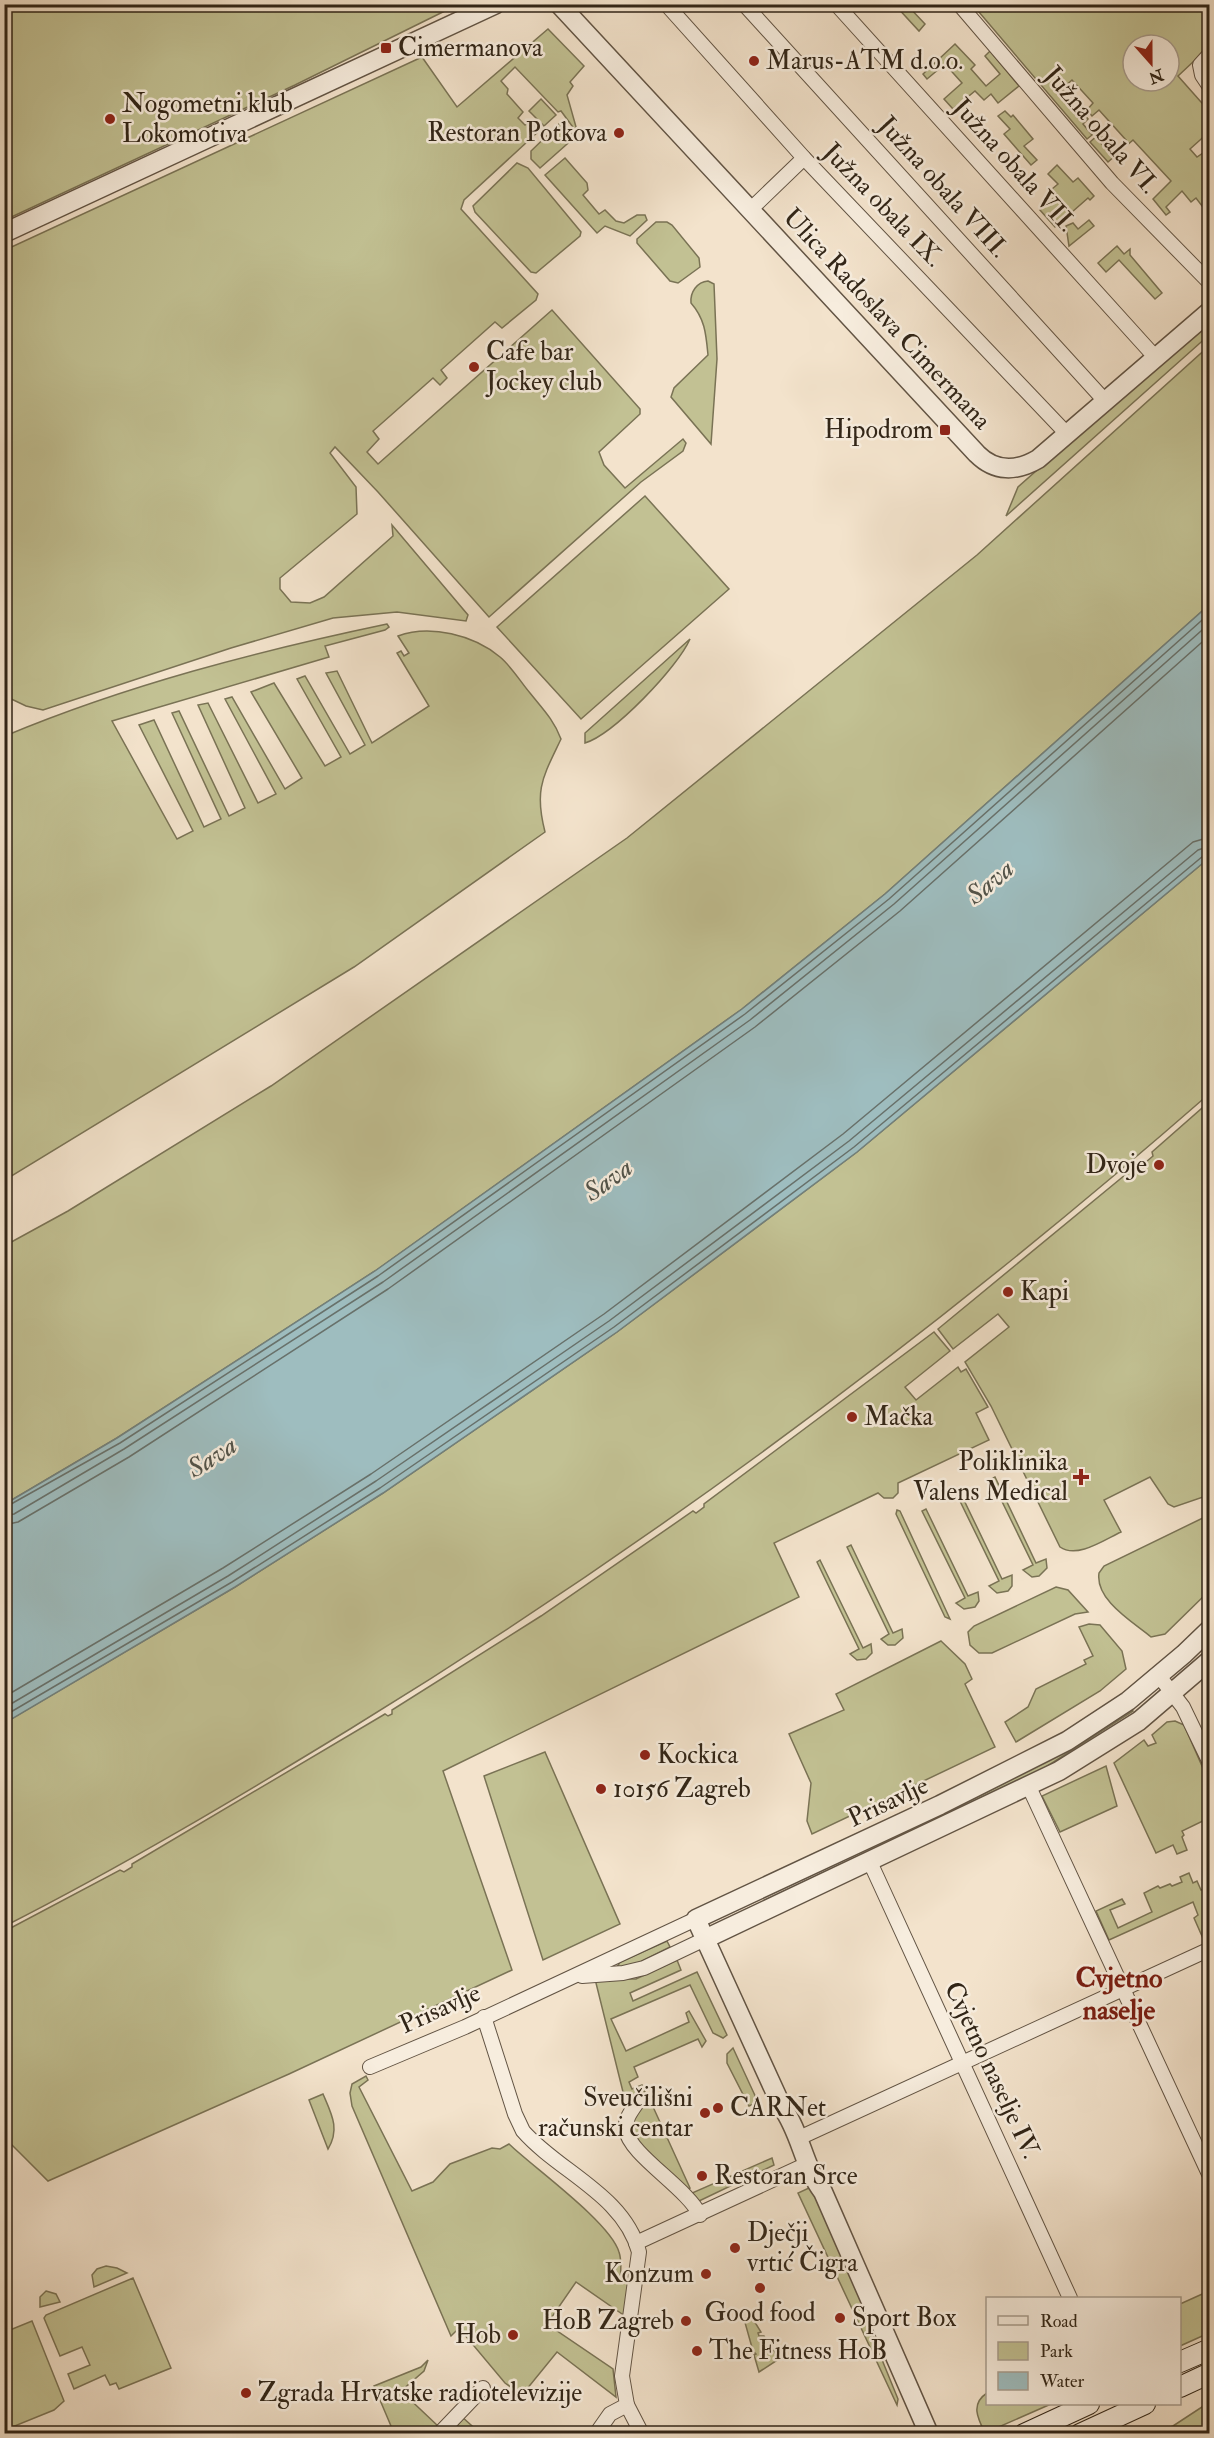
<svg xmlns="http://www.w3.org/2000/svg" width="1214" height="2438" font-family="'IM FELL Double Pica',serif">
  <style>
    .green { fill: #c2c193; stroke: #7a7355; stroke-width: 1.5; fill-rule: evenodd }
    .water { fill: #9ebdbf; stroke: #72807c; stroke-width: 1.5 }
    .lines { fill: none; stroke-linecap: round; stroke-linejoin: round }
    .shore { stroke: #68716b; stroke-width: 1.5 }
    .minor-casing { stroke: #625444; stroke-width: 16 }
    .tertiary-casing { stroke: #625444; stroke-width: 21 }
    .secondary-casing { stroke: #312517; stroke-width: 22 }
    .minor { stroke: #f7edde; stroke-width: 14 }
    .tertiary { stroke: #f7edde; stroke-width: 18 }
    .secondary { stroke: #f7edde; stroke-width: 20 }
    .poi-dot { fill: #8f2418; stroke: #f7edde; stroke-width: 2 }
    .labels { text-anchor: middle; dominant-baseline: central; stroke-width: 5; stroke-linejoin: round; paint-order: stroke }
    .poi-label { font-size: 26px; fill: #312517; stroke: #f7edde; text-anchor: start }
    .street-label { font-size: 26px; fill: #312517; stroke: #f7edde }
    .water-label { font-size: 27px; font-style: italic; fill: #525349; stroke: #f7edde }
    .quarter-label { font-size: 28px; font-weight: bold; fill: #7a1f14; stroke: #f7edde }
  </style>
  <rect width="100%" height="100%" fill="#f3e3cc"/>
  <filter id="stains"><feTurbulence type="fractalNoise" baseFrequency=".00333" numOctaves="4"/><feColorMatrix values="0 0 0 0 .2 0 0 0 0 .09 0 0 0 0 .02 0 0 0 .5 -.17"/></filter>
  <radialGradient id="worn" r=".72"><stop offset=".6" stop-color="#630" stop-opacity="0"/><stop offset="1" stop-color="#630" stop-opacity=".3"/></radialGradient>
  <g class="green">
    <path d="M4,5L5,4L457,5L295,85L5,220Z"/>
    <path d="M895,5H907L925,24L919,31Z"/>
    <path d="M973,5H1209V47L1178,76L1209,111V132L1190,149L1197,157L1203,153L1209,161V215L1196,198L1191,202L1182,191L1166,207L1170,212L1166,215L1153,199L1171,181L1133,140L1108,162L1090,142L1099,134L1102,137L1099,141L1110,154L1126,140L1099,110L1092,116L1087,110L1093,103L1072,80L1062,89L1088,119L1083,124L1092,135L1087,139ZM1133,45H1169V81H1133Z"/>
    <path d="M548,29L584,66L570,82L573,86L567,95L578,134L561,111L558,112L515,67L501,81L508,89L507,94L523,112L518,118L525,125L531,120L540,130L464,200L461,209L538,294L536,300L502,328L495,322L441,370L447,378L440,385L433,378L373,431L379,439L367,452L378,464L552,310L640,409V414L599,452L604,465L625,488L683,439L686,443L683,451L641,482L489,617L378,492L335,447L330,453L356,487L357,514L280,578V589L291,602L310,603L324,597L393,536L392,525L468,615L466,621L397,612L333,618L231,648L43,710L26,706L5,696V250L422,57L457,107Z"/>
    <path d="M955,44L975,65L971,69L986,86L1000,74L985,56L990,51L1019,86L998,103L991,94L984,100L975,91L953,109L944,99L962,83L945,64L927,79L923,74Z"/>
    <path d="M541,99L556,115L544,126L529,111Z"/>
    <path d="M1005,111L1011,117L1013,115L1033,139L1024,146L1037,160L1031,165L1004,134L1010,129L998,116Z"/>
    <path d="M561,122L575,137L540,168L531,159V151Z"/>
    <path d="M565,158L587,183L588,190L583,195L599,214L605,210L616,221L624,223L637,215H645L647,220L630,236L605,226L597,233L545,175Z"/>
    <path d="M517,163L528,168L581,232L580,236L536,273L531,272L475,212L473,206Z"/>
    <path d="M1057,165L1073,182L1078,178L1094,196L1090,200L1088,198L1055,227L1040,210L1057,195L1052,189L1058,184L1048,174Z"/>
    <path d="M1089,220L1094,226L1069,246L1066,226L1073,223L1078,229Z"/>
    <path d="M656,222H667L672,225L699,258L700,267L678,283L670,281L637,243V239Z"/>
    <path d="M1117,246L1124,254L1130,249V255L1162,293L1155,299L1119,260L1106,272L1098,263Z"/>
    <path d="M708,281L714,284L717,359L711,444L671,397L674,388L708,355C706,334 705,319 691,303C690,292 697,282 708,281Z"/>
    <path d="M1209,318V335L1006,516L1018,487Z"/>
    <path d="M1209,346V605L885,894L742,1009L375,1271L117,1438L5,1504L4,1246L68,1211L271,1086L627,838L977,555Z"/>
    <path d="M645,496L729,589L581,719L497,627Z"/>
    <path d="M387,624L389,627L385,630L325,646L329,657L112,721L177,839L193,831L139,725L154,720L204,827L221,819L172,713L179,711L229,816L245,808L198,705L208,703L258,803L276,794L225,699L232,697L285,789L302,778L251,692L274,683L325,766L341,757L297,679L305,676L350,754L365,745L326,673L337,671L372,743L429,706L397,653L401,651L404,656L409,653L398,636C430,624 474,635 500,657C511,666 520,681 530,693C542,708 554,720 561,739C543,777 534,789 545,832L354,967L5,1180V736C127,685 258,651 387,624Z"/>
    <path d="M690,639C678,667 614,734 585,743V733Z"/>
    <path d="M1209,858V1094C940,1329 655,1542 350,1729C237,1798 123,1866 5,1926L4,1723L235,1587L383,1493L617,1332L857,1152Z"/>
    <path d="M1209,1102V1495L1174,1507L1168,1504L1150,1477L1104,1500L1121,1532C1104,1540 1077,1559 1060,1547L991,1406L965,1362L1009,1327L998,1314L953,1349L938,1329L1142,1161L1146,1162L1153,1156L1152,1152Z"/>
    <path d="M934,1332L950,1351L905,1387L916,1400L958,1367L961,1372L966,1369L988,1407L976,1413L989,1440L898,1483V1493L893,1498H884L878,1493L774,1543L799,1597L443,1771L512,1970L289,2074L48,2181L5,2138V1931L120,1870L124,1872L132,1867V1864L385,1714L388,1716L392,1714V1710L541,1616L693,1511L696,1513L704,1507V1504Z"/>
    <path d="M995,1477L1036,1563L1046,1559L1047,1568L1039,1576L1032,1577L1023,1570L1033,1565L991,1479Z"/>
    <path d="M961,1494L1002,1579L1012,1575V1586L1008,1591L997,1593L989,1586L999,1581L957,1495Z"/>
    <path d="M926,1509L968,1596L978,1592L979,1601L975,1607L964,1609L956,1603L965,1598L922,1511Z"/>
    <path d="M897,1510L900,1511L950,1619L945,1617L896,1514Z"/>
    <path d="M1209,1515V1591L1165,1634L1151,1637C1133,1622 1095,1600 1099,1573L1104,1566Z"/>
    <path d="M851,1545L893,1633L902,1629L903,1638L895,1645H888L881,1639L889,1634L847,1547Z"/>
    <path d="M820,1560L863,1648L871,1644L872,1653L866,1659L857,1660L850,1654L859,1649L817,1562Z"/>
    <path d="M1056,1587L1068,1590L1088,1612L1075,1614L992,1653H979L970,1645L968,1632L974,1626Z"/>
    <path d="M1089,1624L1100,1625L1122,1651L1126,1669L1100,1691L1016,1742L1005,1722L1028,1707L1036,1689L1086,1664L1084,1660L1093,1656L1079,1627Z"/>
    <path d="M941,1641L965,1664L972,1679L965,1684L995,1747L812,1834L807,1821L811,1783L789,1734L844,1710L836,1694Z"/>
    <path d="M1131,1708L1133,1711L1013,1788L873,1853L869,1846L1053,1758Z"/>
    <path d="M1175,1721L1184,1725L1209,1782V1818L1182,1831L1184,1835L1182,1837L1187,1850L1177,1854L1173,1845L1156,1853L1114,1763L1144,1740L1148,1746L1156,1743L1152,1735L1167,1722Z"/>
    <path d="M545,1752L620,1924L543,1960L484,1776Z"/>
    <path d="M1106,1766L1117,1806L1060,1832L1042,1796Z"/>
    <path d="M1189,1873L1193,1883L1197,1881L1201,1890L1209,1887V1941L1205,1943L1194,1918L1198,1915L1193,1902L1109,1940L1096,1911L1122,1899L1125,1904L1110,1910L1118,1928L1152,1912L1144,1893L1158,1886L1160,1888L1170,1884L1172,1886L1182,1882L1180,1877Z"/>
    <path d="M667,1941L670,1947L632,1966L617,1967L620,1962Z"/>
    <path d="M677,1960L681,1970L630,1993L633,2001L697,1972L727,2035L723,2038L713,2033L690,1985L611,2019L626,2051L689,2022L686,2013L689,2011L706,2041L702,2047L698,2039L634,2067L638,2077L629,2082L632,2089L642,2085L645,2091L627,2108L595,1979H636Z"/>
    <path d="M733,2048L758,2102L749,2106L727,2063V2054Z"/>
    <path d="M366,2076L368,2080L359,2087L412,2191L433,2182L450,2164L492,2148L500,2149L509,2144C534,2168 610,2222 619,2252C622,2261 621,2271 620,2280L630,2283L625,2316L576,2282L547,2324L613,2369L616,2397L557,2352L522,2395L505,2383L459,2328L451,2336L352,2106L350,2093L352,2084Z"/>
    <path d="M323,2094C332,2115 340,2129 328,2149L309,2100Z"/>
    <path d="M649,2098L690,2188L685,2190L637,2145L630,2125L640,2104Z"/>
    <path d="M772,2158L774,2165L697,2202L692,2193Z"/>
    <path d="M811,2187L861,2296L876,2345L898,2399L897,2405L798,2193Z"/>
    <path d="M106,2266L117,2268L127,2273L94,2287L92,2275L97,2269Z"/>
    <path d="M133,2278L171,2368L119,2389L116,2383L110,2385L105,2375L74,2389L68,2374L90,2365L82,2347L60,2356L44,2318L46,2315Z"/>
    <path d="M46,2291L56,2294L60,2302L40,2307V2297Z"/>
    <path d="M1209,2291V2333L1180,2346V2304Z"/>
    <path d="M751,2316L761,2332L758,2333L759,2336H764L767,2341L764,2342L766,2347L771,2346L779,2359L759,2372L754,2355L756,2354L753,2351L744,2319Z"/>
    <path d="M32,2321L64,2401L54,2410L5,2430V2332Z"/>
    <path d="M428,2360L424,2371L401,2391L438,2426L432,2433H394L374,2386L421,2367Z"/>
    <path d="M987,2393L988,2404H1051L985,2433C978,2419 970,2404 987,2393Z"/>
    <path d="M1205,2405L1209,2418V2433H1155L1173,2426Z"/>
    <path d="M461,2416L480,2433L444,2434Z"/>
  </g>
  <path class="water" d="M1209,605V858L857,1152L617,1332L383,1493L235,1587L5,1723V1504L117,1438L375,1271L742,1009L885,894Z"/>
  <g class="lines">
    <g class="shore">
      <path d="M4,1508L120,1443L378,1276L745,1014L889,899L1210,613"/>
      <path d="M4,1516L14,1514L124,1449L383,1282L750,1020L894,904L1210,623"/>
      <path d="M4,1525L18,1522L129,1457L388,1289L755,1027L900,911L1210,635"/>
      <path d="M4,1697L223,1568L371,1474L604,1314L843,1134L1193,842L1210,837"/>
      <path d="M4,1708L228,1576L376,1481L609,1321L849,1141L1198,850L1210,846"/>
      <path d="M4,1716L232,1582L380,1488L614,1327L854,1147L1203,856L1210,854"/>
    </g>
    <defs>
      <g id="minor">
        <path d="M666,4L804,158L1068,435"/>
        <path d="M744,4L1106,402"/>
        <path d="M836,4L1156,358"/>
        <path d="M959,4L1112,183L1210,283"/>
        <path d="M1210,54L1200,65L1202,75L1210,87"/>
        <path d="M751,209L804,158"/>
        <path d="M1159,1676L1183,1707L1210,1763"/>
        <path d="M1029,1787L1210,2176"/>
        <path d="M870,1862L1070,2298"/>
        <path d="M582,1976L623,1973L644,1968L705,1939"/>
        <path d="M484,2017L515,2114L523,2131C559,2172 624,2195 639,2252L622,2376L627,2405L610,2414L596,2434"/>
        <path d="M370,2067L465,2027L696,1919"/>
        <path d="M639,2100C633,2109 624,2119 626,2130C629,2154 687,2188 700,2215"/>
        <path d="M799,2138L1210,1949"/>
        <path d="M636,2243L807,2164"/>
        <path d="M627,2405L642,2434"/>
        <path d="M439,2434L483,2388"/>
      </g>
      <g id="tertiary">
        <path d="M559,4L977,454C995,472 1016,472 1038,459L1210,311"/>
        <path d="M4,233L496,4"/>
        <path d="M705,1939L1059,1771L1139,1721L1210,1660"/>
        <path d="M929,2434L823,2192C803,2166 801,2133 782,2107L696,1919L940,1805L1067,1741L1128,1701L1184,1654L1210,1629"/>
      </g>
      <g id="secondary">
        <path d="M1180,2362L1210,2349"/>
        <path d="M1180,2387L1210,2373"/>
        <path d="M1024,2434L1089,2404"/>
        <path d="M1080,2434L1145,2404"/>
      </g>
    </defs>
    <use href="#minor" class="minor-casing"/>
    <use href="#tertiary" class="tertiary-casing"/>
    <use href="#secondary" class="secondary-casing"/>
    <use href="#minor" class="minor"/>
    <use href="#tertiary" class="tertiary"/>
    <use href="#secondary" class="secondary"/>
  </g>
  <g class="poi-dot">
    <rect x="380" y="42" width="12" height="12" rx="3"/>
    <circle cx="754" cy="61" r="6"/>
    <circle cx="110" cy="119" r="6"/>
    <circle cx="619" cy="133" r="6"/>
    <circle cx="474" cy="367" r="6"/>
    <rect x="939" y="424" width="12" height="12" rx="3"/>
    <circle cx="1159" cy="1165" r="6"/>
    <circle cx="1008" cy="1292" r="6"/>
    <circle cx="852" cy="1417" r="6"/>
    <path d="M1078 1468h6v6h6v6h-6v6h-6v-6h-6v-6h6z"/>
    <circle cx="645" cy="1755" r="6"/>
    <circle cx="601" cy="1789" r="6"/>
    <circle cx="718" cy="2108" r="6"/>
    <circle cx="705" cy="2113" r="6"/>
    <circle cx="702" cy="2176" r="6"/>
    <circle cx="735" cy="2248" r="6"/>
    <circle cx="706" cy="2274" r="6"/>
    <circle cx="760" cy="2288" r="6"/>
    <circle cx="840" cy="2318" r="6"/>
    <circle cx="686" cy="2321" r="6"/>
    <circle cx="513" cy="2335" r="6"/>
    <circle cx="697" cy="2351" r="6"/>
    <circle cx="246" cy="2393" r="6"/>
  </g>
  <g class="labels">
    <g class="poi-label">
      <text x="398" y="48">Cimermanova</text>
      <text x="766" y="61">Marus-ATM d.o.o.</text>
      <text x="122" y="104">Nogometni klub<tspan x="122" dy="30">Lokomotiva</tspan></text>
      <text x="607" y="133" text-anchor="end">Restoran Potkova</text>
      <text x="486" y="352">Cafe bar<tspan x="486" dy="30">Jockey club</tspan></text>
      <text x="933" y="430" text-anchor="end">Hipodrom</text>
      <text x="1147" y="1165" text-anchor="end">Dvoje</text>
      <text x="1020" y="1292">Kapi</text>
      <text x="864" y="1417">Mačka</text>
      <text x="1068" y="1462" text-anchor="end">Poliklinika<tspan x="1068" dy="30">Valens Medical</tspan></text>
      <text x="657" y="1755">Kockica</text>
      <text x="613" y="1789">10156 Zagreb</text>
      <text x="693" y="2098" text-anchor="end">Sveučilišni<tspan x="693" dy="30">računski centar</tspan></text>
      <text x="730" y="2108">CARNet</text>
      <text x="714" y="2176">Restoran Srce</text>
      <text x="747" y="2233">Dječji<tspan x="747" dy="30">vrtić Čigra</tspan></text>
      <text x="694" y="2274" text-anchor="end">Konzum</text>
      <text x="760" y="2313" text-anchor="middle">Good food</text>
      <text x="852" y="2318">Sport Box</text>
      <text x="674" y="2321" text-anchor="end">HoB Zagreb</text>
      <text x="501" y="2335" text-anchor="end">Hob</text>
      <text x="709" y="2351">The Fitness HoB</text>
      <text x="258" y="2393">Zgrada Hrvatske radiotelevizije</text>
    </g>
    <g class="street-label">
      <text transform="translate(1101 130) rotate(49)">Južna obala VI.</text>
      <text transform="translate(1014 165) rotate(48)">Južna obala VII.</text>
      <text transform="translate(943 187) rotate(48)">Južna obala VIII.</text>
      <text transform="translate(883 205) rotate(46)">Južna obala IX.</text>
      <text transform="translate(887 319) rotate(47)">Ulica Radoslava Cimermana</text>
      <text transform="translate(888 1802) rotate(-25)">Prisavlje</text>
      <text transform="translate(440 2009) rotate(-24)">Prisavlje</text>
      <text transform="translate(992 2070) rotate(65)">Cvjetno naselje IV.</text>
    </g>
    <g class="water-label">
      <text transform="translate(990 882) rotate(-40)">Sava</text>
      <text transform="translate(608 1180) rotate(-36)">Sava</text>
      <text transform="translate(212 1457) rotate(-33)">Sava</text>
    </g>
    <g class="quarter-label">
      <text x="1119" y="1978">Cvjetno<tspan x="1119" dy="32">naselje</tspan></text>
    </g>
  </g>
  <rect width="1214" height="2438" fill="none" stroke="#f3e3cc" stroke-width="24"/>
  <rect x="6" y="6" width="1202" height="2426" fill="none" stroke="#312517" stroke-width="3"/>
  <rect x="12" y="12" width="1190" height="2414" fill="none" stroke="#312517" stroke-width="1.5"/>
  <rect x="986" y="2297" width="195" height="108" fill="#f7edde" stroke="#a89d8e" stroke-width="1.5"/>
  <rect x="998" y="2316" width="30" height="9" fill="#f7edde" stroke="#a89d8e" stroke-width="1.5"/>
  <text x="1040" y="2327" font-size="18" fill="#312517">Road</text>
  <rect x="998" y="2342" width="30" height="18" fill="#c2c193" stroke="#a89d8e" stroke-width="1.5"/>
  <text x="1040" y="2357" font-size="18" fill="#312517">Park</text>
  <rect x="998" y="2372" width="30" height="18" fill="#9ebdbf" stroke="#a89d8e" stroke-width="1.5"/>
  <text x="1040" y="2387" font-size="18" fill="#312517">Water</text>
  <g transform="translate(1151 63) rotate(159)"><circle r="28" fill="#f7edde" stroke="#a89d8e" stroke-width="1.5"/>
  <path d="M0-4.5L10 22L0 15L-10 22Z" fill="#8f2418"/>
  <text y="-9" font-size="16" font-weight="bold" text-anchor="middle" fill="#312517">N</text>
  </g>
  <rect width="100%" height="100%" filter="url(#stains)"/>
  <rect width="100%" height="100%" fill="url(#worn)"/>
</svg>
